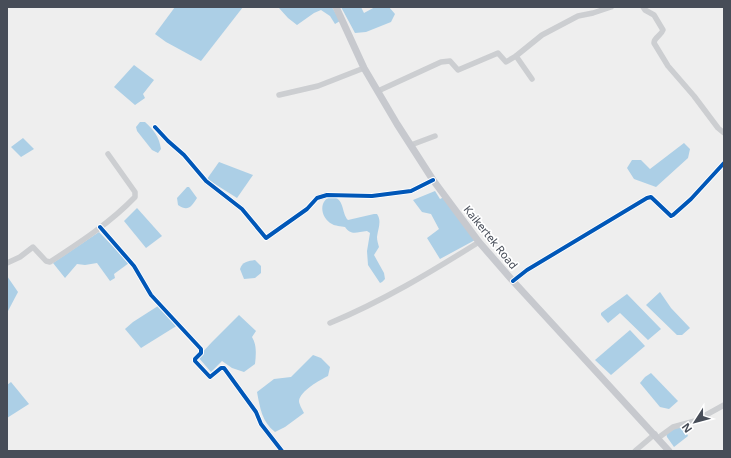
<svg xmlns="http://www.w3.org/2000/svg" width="731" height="458" font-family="'Noto Sans',sans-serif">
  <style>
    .water { fill: #accfe6 }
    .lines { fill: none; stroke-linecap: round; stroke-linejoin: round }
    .minor { stroke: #ccced1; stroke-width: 5.5 }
    .major { stroke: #c7c9ce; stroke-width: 7 }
    .cycleway-casing { stroke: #fff; stroke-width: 6 }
    .cycleway { stroke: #0057b8; stroke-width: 4 }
    .labels { text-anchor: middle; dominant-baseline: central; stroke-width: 3.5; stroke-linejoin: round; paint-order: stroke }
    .street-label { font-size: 11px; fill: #474d58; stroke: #fff }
  </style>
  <rect width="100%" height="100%" fill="#eee"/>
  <g class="water">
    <path d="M175,7H243L201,61L166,42L155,34Z"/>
    <path d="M280,7H332L340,21L335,24L330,16L321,10L314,13L297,25L288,18L279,8Z"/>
    <path d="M341,7H361L364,13L375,7H389L395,14L391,22L366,32L355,33Z"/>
    <path d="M134,65L154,80L143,94L145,98L135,105L114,87Z"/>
    <path d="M140,122H145C154,130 159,137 161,149L158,153L152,150L137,131L136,127Z"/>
    <path d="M23,138L34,149L21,157L11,147Z"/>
    <path d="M684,143L690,149L688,158L656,187L634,179L627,168L632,160H641L650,169Z"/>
    <path d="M219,162L253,175L237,198L207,179Z"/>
    <path d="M187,187H189L197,198C191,207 188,212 178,205L177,198Z"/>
    <path d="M435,191L440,199L444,197L475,240L440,259L427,238L439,229L431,214L422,212L413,200Z"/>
    <path d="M330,197C345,196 341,213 348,220L374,214H377C382,221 378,229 377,237C377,240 378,244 379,247L374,255L384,273L385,279L382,282L380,283L368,265L367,251L370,233L367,231C357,232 351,236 345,227C341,226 335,226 332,224C321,218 318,202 330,197Z"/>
    <path d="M137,208L162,236L146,248L124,221Z"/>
    <path d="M99,232L129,263L114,274L115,278L110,281L97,263L85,265L77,264L65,278L53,263Z"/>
    <path d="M255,260L261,266V273L255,278L244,279L240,269C242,262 248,261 255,260Z"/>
    <path d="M7,276L18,292L8,311H7Z"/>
    <path d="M660,292L671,308L690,328L682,335H677L646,305Z"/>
    <path d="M627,294L661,329L648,340L620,313L608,323L601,315V313Z"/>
    <path d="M158,306L178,325L141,348L125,329L133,322Z"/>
    <path d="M239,315L256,331L252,337C257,345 256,355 255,364L244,372L232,368L222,361L211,372L198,357L212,342Z"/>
    <path d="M630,330L645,346L611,375L595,360Z"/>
    <path d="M313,355L321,358L330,367L328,376C320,380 300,391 299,401C299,404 302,409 304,413L285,427L275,432C262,422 260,408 257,392L274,379L291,377Z"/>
    <path d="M651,373L678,401L669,409L660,407L640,383L645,377Z"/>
    <path d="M11,382L29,404L7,418V385Z"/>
    <path d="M683,425L688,436L674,447L667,437L666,433Z"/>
  </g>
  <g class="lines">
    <g class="minor">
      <path d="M643,7L645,10L654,15L663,30C661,36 654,37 654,43L668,66L694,96L718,128L724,133"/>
      <path d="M532,79L516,56L542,35L578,16L593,13L611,7"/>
      <path d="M378,91L441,62L450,61L458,70L498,53L506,62L516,56"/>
      <path d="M279,95L318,86L364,68"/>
      <path d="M155,127L168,141L184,155L206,181L242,209L266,238L307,209L317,198L327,195L372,196L411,191L433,180"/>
      <path d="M411,145L435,136"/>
      <path d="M100,227L134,266L151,295L201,349V353L195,359V361L210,377L221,368H224L256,412L261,424L282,451"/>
      <path d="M7,263L20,257L33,247L46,261L50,262C79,243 110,223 135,197V192L108,154"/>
      <path d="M513,281L527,270L647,198L651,197L671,216L673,215L691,199L724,163"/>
      <path d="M330,323C383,301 431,272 479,242"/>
      <path d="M658,438L673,427L695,421L724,405"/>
      <path d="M635,451L655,434"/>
    </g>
    <path class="major" d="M336,7L364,68L397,124L433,180L479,242L513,281L669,451"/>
    <defs>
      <g id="cycleway">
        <path d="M155,127L168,141L184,155L206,181L242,209L266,238L307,209L317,198L327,195L372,196L411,191L433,180"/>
        <path d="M100,227L134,266L151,295L201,349V353L195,359V361L210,377L221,368H224L256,412L261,424L282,451"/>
        <path d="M513,281L527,270L647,198L651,197L671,216L673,215L691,199L724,163"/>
      </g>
    </defs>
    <use href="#cycleway" class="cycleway-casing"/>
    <use href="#cycleway" class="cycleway"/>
  </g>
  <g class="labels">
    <g class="street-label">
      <text transform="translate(491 237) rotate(51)">Kaikertek Road</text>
    </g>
  </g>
  <rect width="731" height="458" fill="none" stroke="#474d58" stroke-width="16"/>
  <g transform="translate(695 422) rotate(234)" stroke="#ffffff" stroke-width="3" paint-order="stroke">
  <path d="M0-3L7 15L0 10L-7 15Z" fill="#474d58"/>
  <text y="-6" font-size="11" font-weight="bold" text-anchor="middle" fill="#474d58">N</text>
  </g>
</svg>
